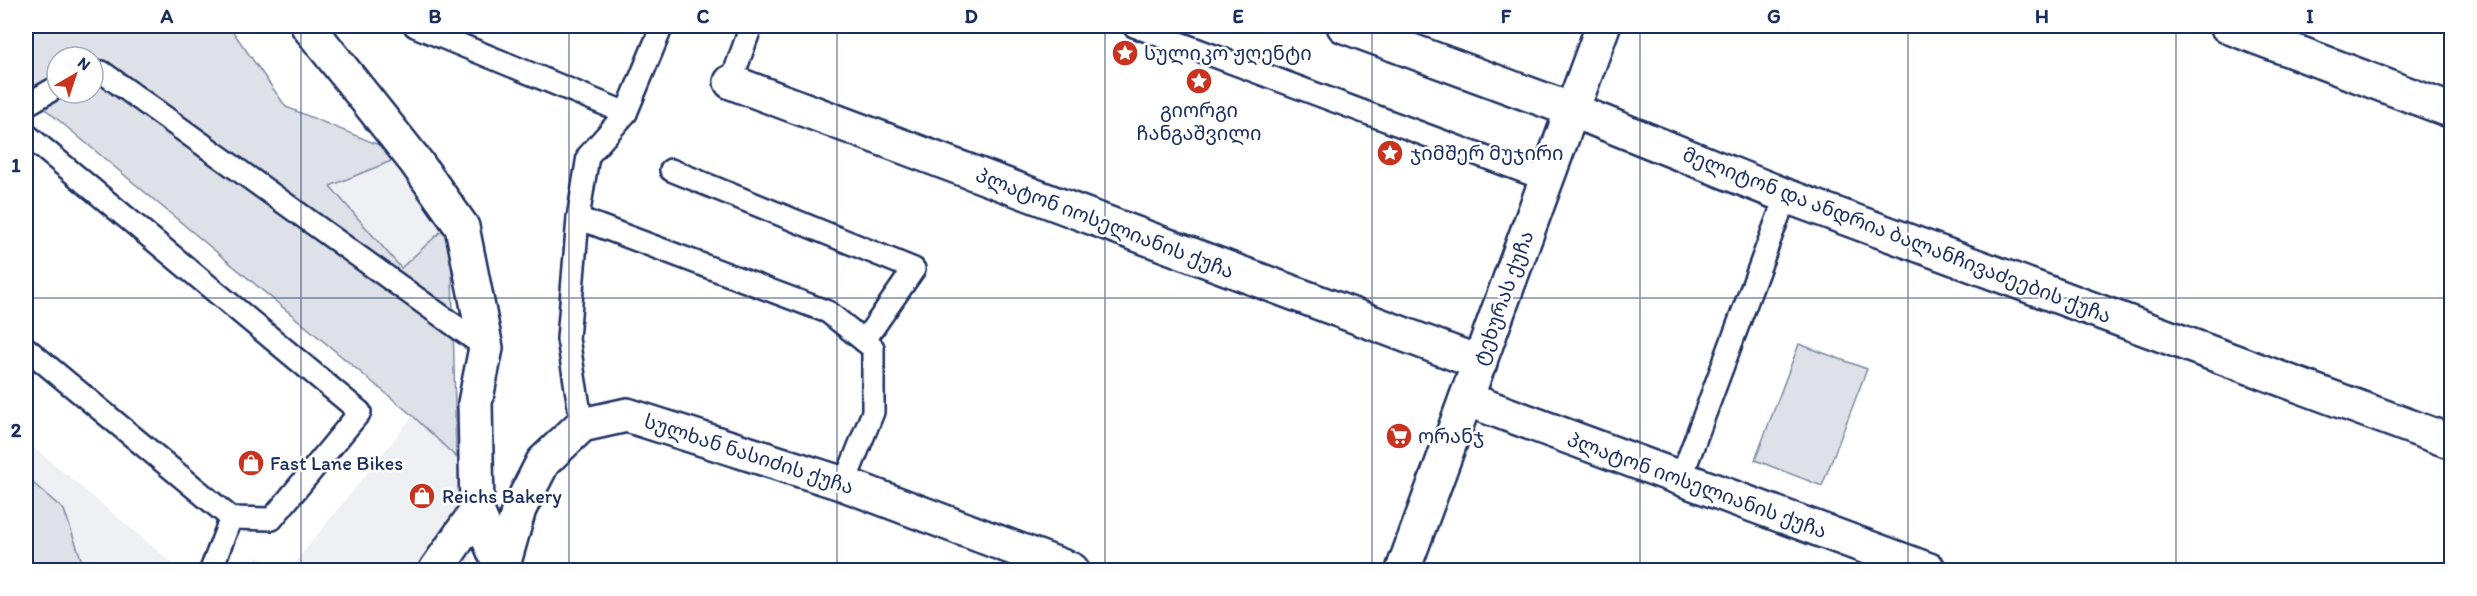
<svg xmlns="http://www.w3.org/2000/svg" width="2477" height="596" font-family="Itim,'Noto Sans Georgian',sans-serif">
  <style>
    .built { fill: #eff0f4 }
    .green { fill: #dee1e7; stroke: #7c88a2; stroke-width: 1.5; fill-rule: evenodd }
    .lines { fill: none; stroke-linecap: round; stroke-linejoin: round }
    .lane-casing { stroke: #1b2f5e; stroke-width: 26 }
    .street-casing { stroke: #1b2f5e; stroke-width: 38 }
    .secondary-casing { stroke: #1b2f5e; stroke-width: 38 }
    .lane { stroke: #fff; stroke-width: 21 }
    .street { stroke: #fff; stroke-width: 33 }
    .secondary { stroke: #fff; stroke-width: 33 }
    .grid { fill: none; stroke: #1b2f5e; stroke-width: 1.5; stroke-opacity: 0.55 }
    .labels { text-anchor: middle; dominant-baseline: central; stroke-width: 5; stroke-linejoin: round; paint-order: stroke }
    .poi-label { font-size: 20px; fill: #1b2f5e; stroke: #fff; text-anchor: start }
    .street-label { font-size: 20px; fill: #1b2f5e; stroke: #fff }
    .neatline { fill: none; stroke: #1b2f5e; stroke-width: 2 }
    .grid-label { font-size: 20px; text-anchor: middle; font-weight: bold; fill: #1b2f5e }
  </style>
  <rect width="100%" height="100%" fill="#fff"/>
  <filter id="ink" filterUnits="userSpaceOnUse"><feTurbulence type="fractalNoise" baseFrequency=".0167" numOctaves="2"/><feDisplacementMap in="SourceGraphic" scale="12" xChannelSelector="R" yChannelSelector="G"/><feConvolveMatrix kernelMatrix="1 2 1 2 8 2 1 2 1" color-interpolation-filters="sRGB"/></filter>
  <g filter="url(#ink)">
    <g class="built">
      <path d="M401,157L449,225L401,268L330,186Z"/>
      <path d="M413,416L456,457L464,548L481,570H252L256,557L290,569Z"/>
      <path d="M26,441L181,570H85L64,510L26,477Z"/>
    </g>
    <g class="green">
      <path d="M26,26H229L286,107L401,154L451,224L456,457L413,416L26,93ZM57,57H93V93H57ZM401,157L448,225L401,268L330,186Z"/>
      <path d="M1799,344L1867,369L1822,486L1755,460Z"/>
      <path d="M26,477L64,510L85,570H26Z"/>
    </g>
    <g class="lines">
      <defs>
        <g id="lane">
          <path d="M415,26L626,113L662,26"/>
          <path d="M1134,26L1546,180"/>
          <path d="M93,73L102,72L486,348"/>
          <path d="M731,82L751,26"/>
          <path d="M26,105L57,87"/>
          <path d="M626,113L588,156L578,218L828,312L873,348V412L844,484"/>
          <path d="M26,134L360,412L272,519L231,518L26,348"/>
          <path d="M671,170L914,269L864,341"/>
          <path d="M578,218L568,339L582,425"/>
          <path d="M1681,478L1786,196"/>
          <path d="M211,570L231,518"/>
        </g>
        <g id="street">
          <path d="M1344,26L1572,110"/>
          <path d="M731,82L1480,363"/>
          <path d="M1466,399L1929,570"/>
          <path d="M502,569L519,509L543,462L582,425L627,415L844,484L1072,570"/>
          <path d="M436,570L477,511"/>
        </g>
        <g id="secondary">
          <path d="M308,26L416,162L462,227L486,348L475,403L477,511L502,570"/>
          <path d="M2227,26L2452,111"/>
          <path d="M1572,110L1786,196L2452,442"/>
          <path d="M1403,570L1603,26"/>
        </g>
      </defs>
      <use href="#lane" class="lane-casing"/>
      <use href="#street" class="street-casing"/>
      <use href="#secondary" class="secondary-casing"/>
      <use href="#lane" class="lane"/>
      <use href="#street" class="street"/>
      <use href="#secondary" class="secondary"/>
    </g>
  </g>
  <path class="grid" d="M301,26V570M569,26V570M837,26V570M1105,26V570M1372,26V570M1640,26V570M1908,26V570M2176,26V570M26,298H2452"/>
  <defs>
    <symbol id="sight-disc" viewBox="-11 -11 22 22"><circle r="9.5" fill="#c8321e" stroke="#fff"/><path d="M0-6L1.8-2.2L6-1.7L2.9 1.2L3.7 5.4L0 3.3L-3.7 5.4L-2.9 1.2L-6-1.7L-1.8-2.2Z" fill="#fff"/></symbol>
    <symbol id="supermarket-disc" viewBox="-11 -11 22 22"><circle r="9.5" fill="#c8321e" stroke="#fff"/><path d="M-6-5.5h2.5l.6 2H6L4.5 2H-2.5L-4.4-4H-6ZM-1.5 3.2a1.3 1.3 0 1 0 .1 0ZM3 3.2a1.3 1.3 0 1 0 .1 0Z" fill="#fff"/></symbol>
    <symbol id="shop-disc" viewBox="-11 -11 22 22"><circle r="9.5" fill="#c8321e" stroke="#fff"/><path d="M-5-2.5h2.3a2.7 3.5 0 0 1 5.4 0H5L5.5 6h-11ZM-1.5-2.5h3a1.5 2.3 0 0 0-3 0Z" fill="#fff"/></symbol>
  </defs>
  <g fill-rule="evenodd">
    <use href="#sight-disc" x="1110" y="38" width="30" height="30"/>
    <use href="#sight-disc" x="1184" y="66" width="30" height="30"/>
    <use href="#sight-disc" x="1375" y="138" width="30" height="30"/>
    <use href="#supermarket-disc" x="1384" y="421" width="30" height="30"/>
    <use href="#shop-disc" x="236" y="448" width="30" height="30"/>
    <use href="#shop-disc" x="407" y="481" width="30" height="30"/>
  </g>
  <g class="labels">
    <g class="poi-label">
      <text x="1144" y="53">სულიკო ჟღენტი</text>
      <text x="1199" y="110" text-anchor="middle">გიორგი<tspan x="1199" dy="23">ჩანგაშვილი</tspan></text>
      <text x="1410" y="153">ჯიმშერ მუჯირი</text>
      <text x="1418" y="436">ორანჯ</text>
      <text x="270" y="463">Fast Lane Bikes</text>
      <text x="442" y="496">Reichs Bakery</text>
    </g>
    <g class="street-label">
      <text transform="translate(1105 223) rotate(21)">პლატონ იოსელიანის ქუჩა</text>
      <text transform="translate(1897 235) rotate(21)">მელიტონ და ანდრია ბალანჩივაძეების ქუჩა</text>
      <text transform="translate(1503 298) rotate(-70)">ტეხურას ქუჩა</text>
      <text transform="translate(749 454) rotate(18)">სულხან ნასიძის ქუჩა</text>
      <text transform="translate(1697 485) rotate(20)">პლატონ იოსელიანის ქუჩა</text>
    </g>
  </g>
  <rect width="2477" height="596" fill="none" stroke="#fff" stroke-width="66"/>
  <g transform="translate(75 75) rotate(39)"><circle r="28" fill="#ffffff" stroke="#a4acbf" stroke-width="1.5"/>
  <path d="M0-4.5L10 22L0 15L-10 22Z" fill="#c8321e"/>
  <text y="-9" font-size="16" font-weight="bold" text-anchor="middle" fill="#1b2f5e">N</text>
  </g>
  <rect x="33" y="33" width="2411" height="530" class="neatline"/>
  <g class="grid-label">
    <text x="167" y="23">A</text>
    <text x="435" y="23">B</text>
    <text x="703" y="23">C</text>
    <text x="971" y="23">D</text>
    <text x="1238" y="23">E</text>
    <text x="1506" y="23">F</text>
    <text x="1774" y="23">G</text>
    <text x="2042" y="23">H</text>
    <text x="2310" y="23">I</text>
    <text x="16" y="172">1</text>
    <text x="16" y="437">2</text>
  </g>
</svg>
